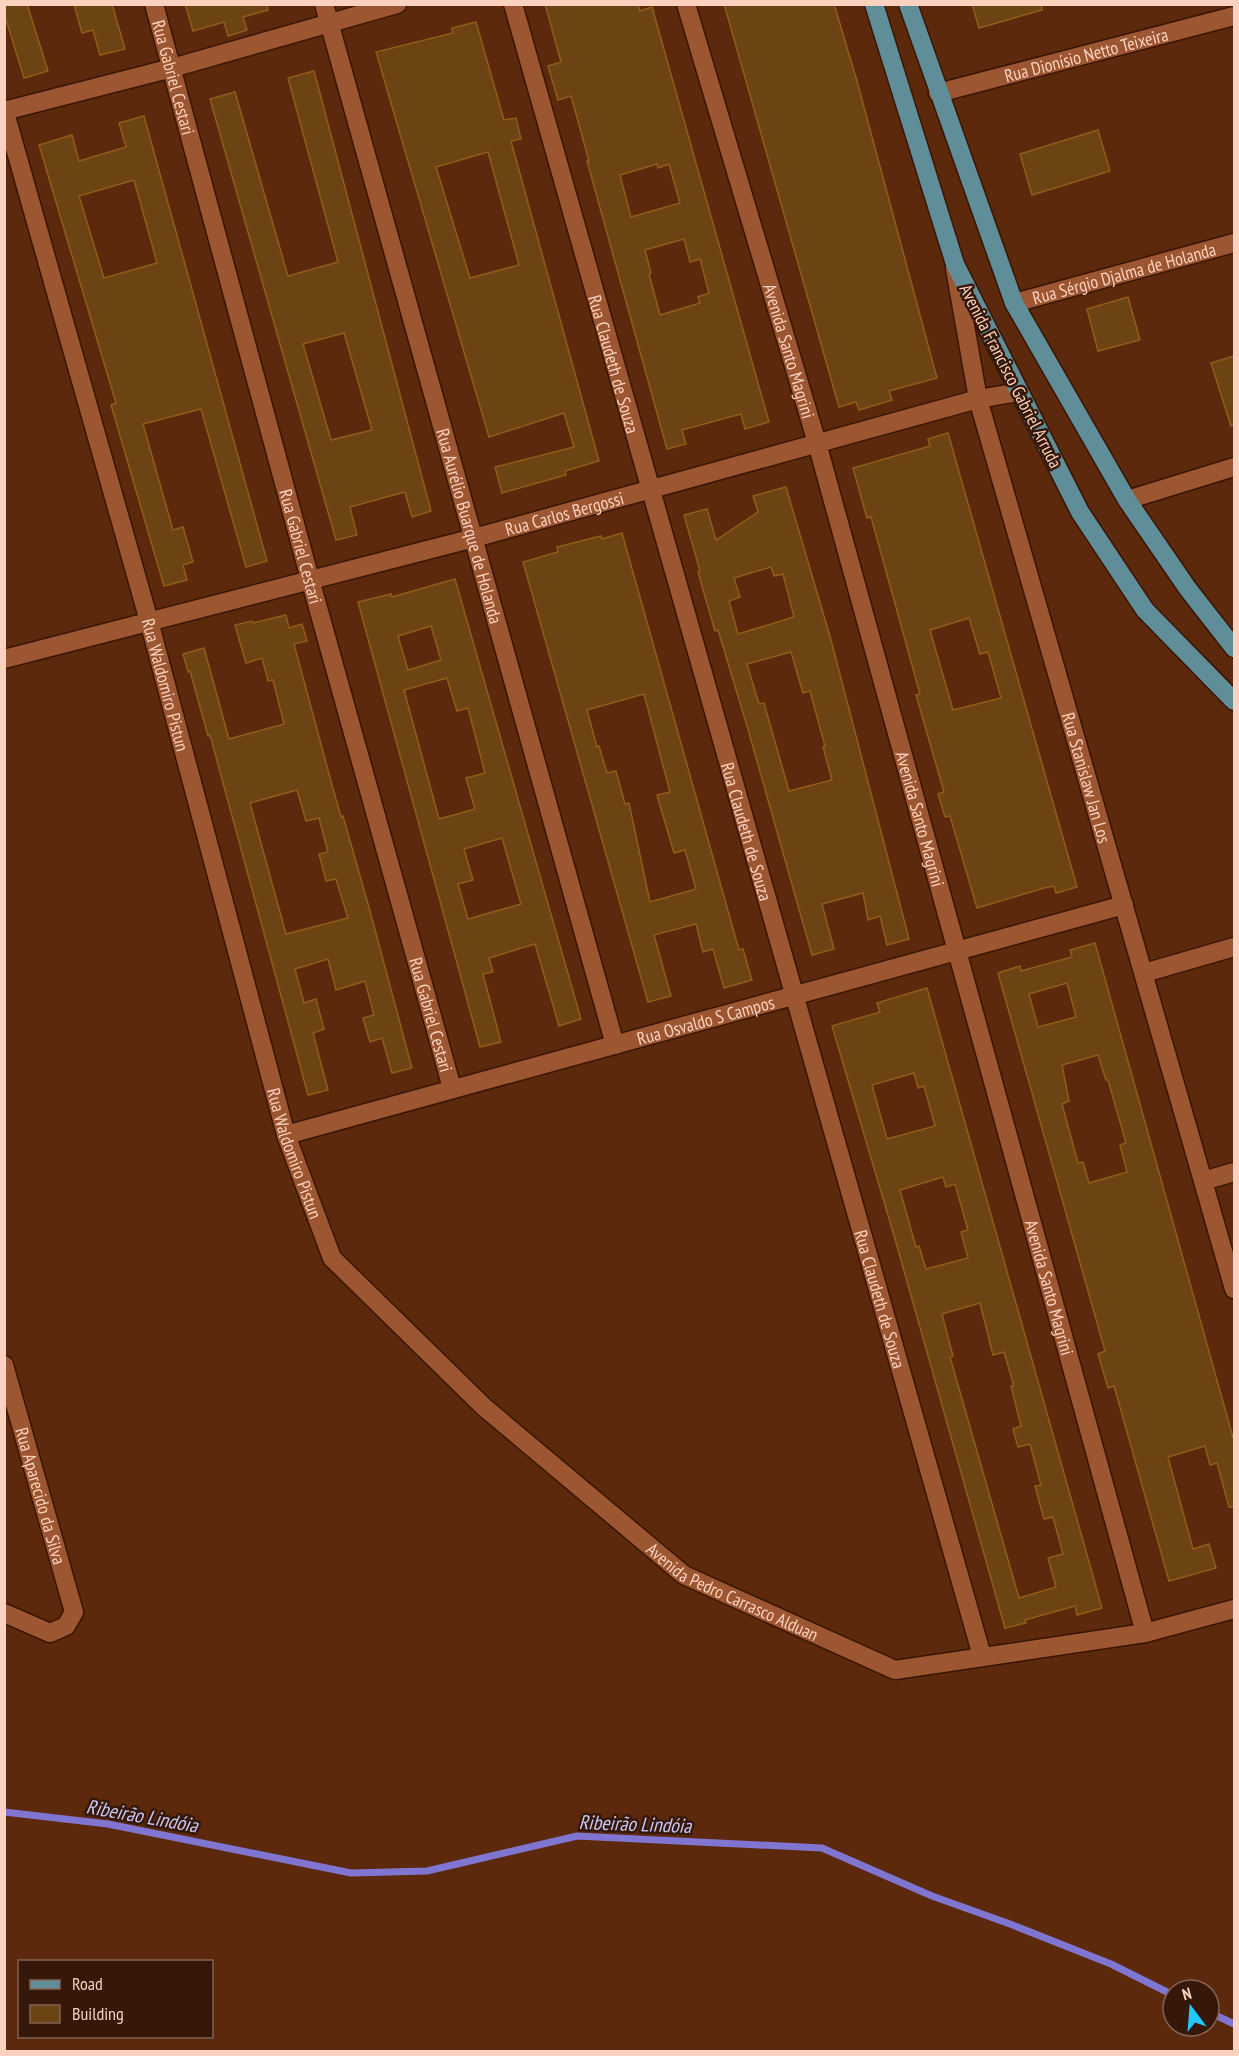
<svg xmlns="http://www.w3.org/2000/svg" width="1239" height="2056" font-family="'PT Sans Narrow',sans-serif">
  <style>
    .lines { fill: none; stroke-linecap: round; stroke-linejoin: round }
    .stream { stroke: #8076d2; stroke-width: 7 }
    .building { fill: #6c4414; stroke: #925c18; stroke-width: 1.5; fill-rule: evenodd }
    .minor-casing { stroke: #391503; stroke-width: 21 }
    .major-casing { stroke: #391503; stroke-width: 21 }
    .minor { stroke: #9c5631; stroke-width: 18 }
    .major { stroke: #5f8e99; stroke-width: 18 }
    .labels { text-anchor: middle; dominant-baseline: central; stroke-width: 5; stroke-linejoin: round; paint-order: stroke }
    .street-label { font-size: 18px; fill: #fbd2bf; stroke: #351809 }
    .water-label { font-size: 20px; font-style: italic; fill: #c9c8f8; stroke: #351809 }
  </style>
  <rect width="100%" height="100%" fill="#5c290c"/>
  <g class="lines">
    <g class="stream">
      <path d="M4,1812L108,1824L351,1873L427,1871L577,1836L822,1848L932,1896L1010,1924L1111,1964L1173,1995"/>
      <path d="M1209,2012L1234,2024"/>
    </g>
  </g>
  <g class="building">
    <path d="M4,4H27L48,71L24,78L4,13Z"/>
    <path d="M74,4H112L125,49L100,55L93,30L82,33Z"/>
    <path d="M185,4H267L268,10L243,17L247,30L228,36L224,22L193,31Z"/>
    <path d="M545,4H638L640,11L652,7L769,422L745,429L741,414L682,430L686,444L667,449L587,161H589L571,96L558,100L548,66L561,62ZM657,164L658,168L669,164L680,203L631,217L620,175ZM684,239L690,262L700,259L709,293L698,297L700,303L660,315L649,274L651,273L645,250Z"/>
    <path d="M724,4H834L857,81L937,378L889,391L892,400L859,410L856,402L839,407Z"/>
    <path d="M972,4H1042V10L979,28Z"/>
    <path d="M476,22L504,120L516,118L521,139L511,141L599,461L565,471L566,475L502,493L495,467L574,447L564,413L489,437L376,52L453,33L452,28ZM488,152L519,265L470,278L436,167Z"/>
    <path d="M314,71L431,511L412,517L405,492L350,507L357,535L336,540L210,99L235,92L288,276L338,262L288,78ZM344,333L372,430L331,440L303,344Z"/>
    <path d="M144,116L267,561L246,567L201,409L143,424L173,530L183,527L193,562L183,565L187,580L164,586L111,405L116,403L39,145L72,135L79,161L126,147L119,123ZM134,180L157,263L104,278L79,196Z"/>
    <path d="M1098,130L1110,171L1032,195L1020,154Z"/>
    <path d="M1128,297L1140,340L1098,351L1087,309Z"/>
    <path d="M1234,356V425L1231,426L1211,363Z"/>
    <path d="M948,433L1077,887L1056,893L1054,886L1044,888L977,908L950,816L945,817L938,794L944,792L916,695L920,694L871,517L867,518L853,468L930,446L928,439ZM969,618L980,654L988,652L1001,698L953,710L930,630Z"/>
    <path d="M786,487L831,640L909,939L887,945L880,916L868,920L863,893L822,904L834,949L812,955L747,726L718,630L715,631L708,607L698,572L700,571L684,515L707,509L716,540L758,512L753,496ZM771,567L774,576L783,574L794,617L738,634L729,601L740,597L734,578ZM791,652L803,693L810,691L825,746L823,747L832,780L789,791L764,703L759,704L747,664Z"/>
    <path d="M622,533L739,950L743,949L752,980L724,988L713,949L703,952L696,924L654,935L671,996L648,1002L523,562L558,552L557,547L601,536L602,539ZM644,694L670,792L657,795L674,853L685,850L696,889L650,902L629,803L625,804L616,771L607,773L599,746L597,747L587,710Z"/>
    <path d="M455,579L581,1019L559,1026L535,944L489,958L493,972L483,974L501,1042L480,1047L358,602L391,594L392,597ZM431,626L441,660L408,670L398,636ZM447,678L457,711L468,708L485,773L466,778L475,809L439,819L404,690ZM502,838L521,904L468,919L458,884L473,880L464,849Z"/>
    <path d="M286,615L289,628L302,624L307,641L294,644L332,785L341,817L343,816L370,911L412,1068L392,1073L382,1038L370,1042L363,1018L374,1015L365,981L336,990L328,959L295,969L304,1003L316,999L324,1029L313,1033L328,1090L308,1095L210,735L208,736L190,671L188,672L183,654L204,648L229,739L284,724L273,680L268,681L262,658L246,663L235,625L252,621L253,623ZM297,790L306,821L319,818L328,852L319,854L326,881L336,879L348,918L286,934L250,803Z"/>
    <path d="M1095,943L1234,1441V1507H1229L1217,1463L1210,1465L1205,1446L1168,1457L1193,1549L1209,1544L1216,1568L1169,1581L1114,1386L1108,1388L1098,1354L1105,1351L998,973L1020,966L1021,971L1072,957L1070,950ZM1067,983L1076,1017L1038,1027L1029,994ZM1098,1055L1106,1080H1108L1126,1143L1120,1145L1127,1172L1089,1183L1083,1162L1078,1163L1062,1104L1069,1101L1062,1065Z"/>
    <path d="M927,988L1102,1608L1077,1615L1075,1606L1025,1620L1026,1623L1005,1628L895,1239L832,1026L880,1012L877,1003ZM914,1073L918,1088L924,1086L935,1126L887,1139L872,1085ZM943,1177L946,1187L955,1184L968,1230L961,1232L968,1258L926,1269L919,1246L916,1247L900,1190ZM980,1303L993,1355L1004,1352L1014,1386H1011L1021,1426L1013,1429L1018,1447L1030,1444L1041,1485L1035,1486L1044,1519L1053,1517L1063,1554L1048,1558L1056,1587L1019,1598L950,1357L953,1356L942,1314Z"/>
  </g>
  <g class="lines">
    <defs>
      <g id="minor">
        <path id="s1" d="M154,4L310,579L452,1088"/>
        <path id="s2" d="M324,4L615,1045"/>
        <path id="s3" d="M513,4C667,556 826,1106 982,1656"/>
        <path id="s4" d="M686,4L817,443L1145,1633"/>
        <path id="s5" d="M938,93L1234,16"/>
        <path id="s6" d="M4,109L149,621L286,1135L332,1258L484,1407L684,1575L895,1670L1145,1633L1234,1609"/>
        <path d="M4,111L172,68L397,4"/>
        <path id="s7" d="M955,269L978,399L1234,1289"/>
        <path id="s8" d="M1014,303L1234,243"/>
        <path d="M1127,500L1234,467"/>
        <path id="s9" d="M4,659L474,538L978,399L1019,392"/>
        <path d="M1144,973L1234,947"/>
        <path id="s10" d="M286,1135L1124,905"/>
        <path d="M1203,1181L1234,1172"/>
        <path id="s11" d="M4,1365L74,1612L66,1626L50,1633L4,1613"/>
      </g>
      <g id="major">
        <path d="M874,4L955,264L1080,512L1145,610L1234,701"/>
        <path d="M908,4L1014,303L1127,500L1188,589L1234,648"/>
      </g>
    </defs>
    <use href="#minor" class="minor-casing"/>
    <use href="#major" class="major-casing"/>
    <use href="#minor" class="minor"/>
    <use href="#major" class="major"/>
  </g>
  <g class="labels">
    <g class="street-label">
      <text stroke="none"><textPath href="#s5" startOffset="153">Rua Dionísio Netto Teixeira</textPath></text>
      <text stroke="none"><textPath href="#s1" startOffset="76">Rua Gabriel Cestari</textPath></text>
      <text stroke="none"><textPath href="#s8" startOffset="114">Rua Sérgio Djalma de Holanda</textPath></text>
      <text stroke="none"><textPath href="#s4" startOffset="362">Avenida Santo Magrini</textPath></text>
      <text stroke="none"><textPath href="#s3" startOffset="374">Rua Claudeth de Souza</textPath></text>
      <text transform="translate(1011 376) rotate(63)">Avenida Francisco Gabriel Arruda</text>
      <text stroke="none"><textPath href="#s9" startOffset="579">Rua Carlos Bergossi</textPath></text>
      <text stroke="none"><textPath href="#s2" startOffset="542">Rua Aurélio Buarque de Holanda</textPath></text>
      <text stroke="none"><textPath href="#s1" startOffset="562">Rua Gabriel Cestari</textPath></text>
      <text stroke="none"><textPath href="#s6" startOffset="598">Rua Waldomiro Pistun</textPath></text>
      <text stroke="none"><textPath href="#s7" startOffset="526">Rua Stanislaw Jan Los</textPath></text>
      <text stroke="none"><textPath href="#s4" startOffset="848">Avenida Santo Magrini</textPath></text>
      <text stroke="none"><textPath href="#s3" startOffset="860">Rua Claudeth de Souza</textPath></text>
      <text stroke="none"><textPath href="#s1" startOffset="1048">Rua Gabriel Cestari</textPath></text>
      <text stroke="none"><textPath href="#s10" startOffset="435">Rua Osvaldo S Campos</textPath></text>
      <text stroke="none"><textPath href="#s6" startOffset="1084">Rua Waldomiro Pistun</textPath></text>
      <text stroke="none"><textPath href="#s4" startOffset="1334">Avenida Santo Magrini</textPath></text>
      <text stroke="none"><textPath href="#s3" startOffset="1346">Rua Claudeth de Souza</textPath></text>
      <text stroke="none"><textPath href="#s11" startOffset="136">Rua Aparecido da Silva</textPath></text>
      <text stroke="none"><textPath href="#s6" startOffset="1720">Avenida Pedro Carrasco Alduan</textPath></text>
    </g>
    <g class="water-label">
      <text transform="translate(142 1816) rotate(10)">Ribeirão Lindóia</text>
      <text transform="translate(635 1824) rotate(2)">Ribeirão Lindóia</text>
    </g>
  </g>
  <rect width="1239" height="2056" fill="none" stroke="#fbd2bf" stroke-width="12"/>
  <rect x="18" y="1960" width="195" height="78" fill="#351809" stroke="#846252" stroke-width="1.5"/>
  <rect x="30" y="1980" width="30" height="9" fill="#5f8e99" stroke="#846252" stroke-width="1.5"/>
  <text x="72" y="1990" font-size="18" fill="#fbd2bf">Road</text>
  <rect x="30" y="2005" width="30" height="18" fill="#6c4414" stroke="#846252" stroke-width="1.5"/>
  <text x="72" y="2020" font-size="18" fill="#fbd2bf">Building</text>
  <g transform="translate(1191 2008) rotate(344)"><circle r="28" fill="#351809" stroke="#846252" stroke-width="1.5"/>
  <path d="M0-4.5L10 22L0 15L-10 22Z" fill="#23c9fe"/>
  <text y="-9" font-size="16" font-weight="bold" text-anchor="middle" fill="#fbd2bf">N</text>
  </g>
</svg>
